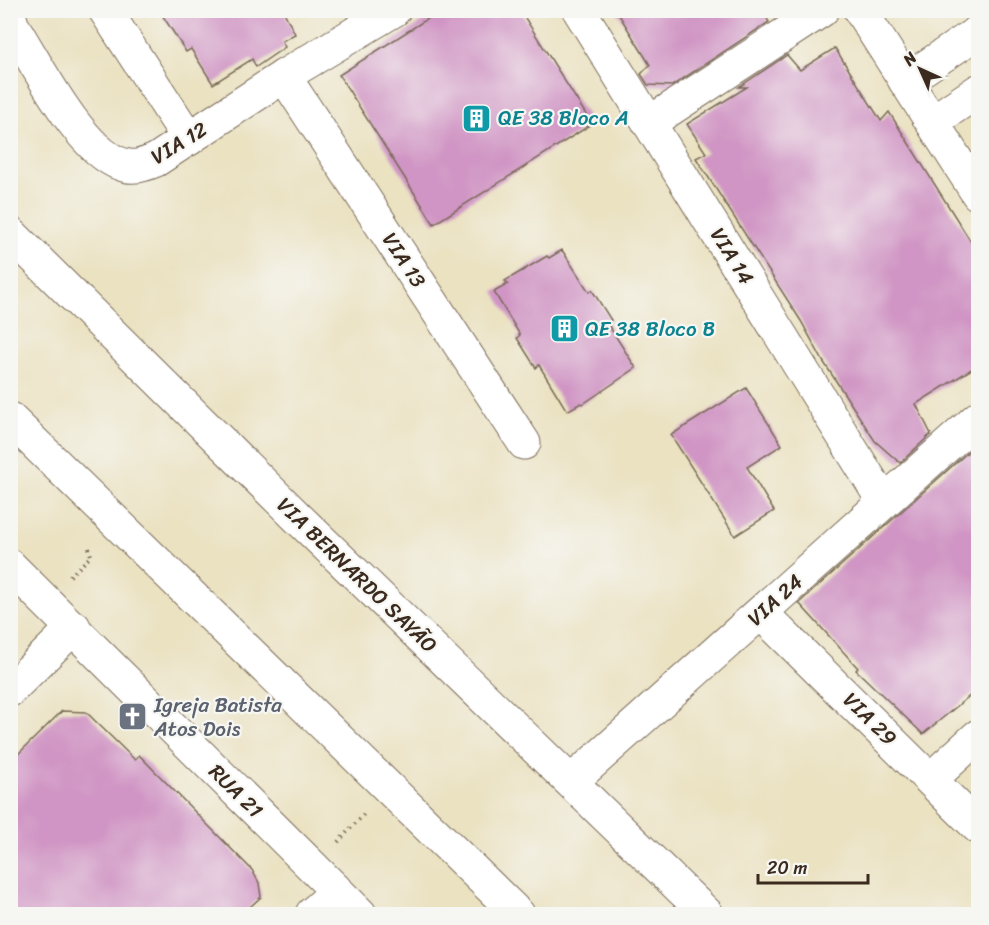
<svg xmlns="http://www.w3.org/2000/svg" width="989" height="925" font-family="Sriracha,sans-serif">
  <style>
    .building { fill: #d095c4 }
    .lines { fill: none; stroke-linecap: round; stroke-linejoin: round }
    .minor-casing { stroke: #796a57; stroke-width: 35 }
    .tertiary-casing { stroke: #796a57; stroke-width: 35 }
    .secondary-casing { stroke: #796a57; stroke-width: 35 }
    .path { stroke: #796a57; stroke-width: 4; stroke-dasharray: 1.5 4.5; stroke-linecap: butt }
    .minor { stroke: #fff; stroke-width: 33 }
    .tertiary { stroke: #fff; stroke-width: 33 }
    .secondary { stroke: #fff; stroke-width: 33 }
    .labels { text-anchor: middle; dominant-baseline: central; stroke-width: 4.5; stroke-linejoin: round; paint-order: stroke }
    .culture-label { font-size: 21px; fill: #0d838f; stroke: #f6f6f2; text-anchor: start }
    .street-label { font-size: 21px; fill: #3b2a1e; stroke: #f6f6f2 }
    .worship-label { font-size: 21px; fill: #5b616d; stroke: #f6f6f2; text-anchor: start }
  </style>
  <rect width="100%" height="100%" fill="#f6f6f2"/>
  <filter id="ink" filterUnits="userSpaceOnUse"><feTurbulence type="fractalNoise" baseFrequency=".0167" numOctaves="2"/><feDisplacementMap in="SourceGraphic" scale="12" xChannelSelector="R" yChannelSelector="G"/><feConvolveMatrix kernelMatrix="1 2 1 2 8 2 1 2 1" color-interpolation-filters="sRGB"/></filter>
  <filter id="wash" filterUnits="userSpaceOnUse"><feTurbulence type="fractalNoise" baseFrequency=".008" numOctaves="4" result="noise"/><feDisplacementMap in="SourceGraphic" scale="24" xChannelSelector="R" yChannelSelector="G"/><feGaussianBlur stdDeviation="1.35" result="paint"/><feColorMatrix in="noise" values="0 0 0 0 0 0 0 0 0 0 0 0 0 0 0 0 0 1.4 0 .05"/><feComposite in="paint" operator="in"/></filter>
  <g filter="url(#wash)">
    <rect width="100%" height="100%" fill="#ebe2c2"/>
    <g id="blocks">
      <g class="building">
        <path d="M159,10H283L295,34L282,41L285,47L256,67L252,59L213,84L191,49L186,52Z"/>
        <path d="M441,10H520L592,124L434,224L339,75Z"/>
        <path d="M616,10H762L769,22L672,86L648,85L641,74L650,65Z"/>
        <path d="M835,48L881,121L889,112L978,253V365L916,404L931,434L900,463L875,441L823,361L801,321L696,158L706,153L687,124L747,87H739L787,55L800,70Z"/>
        <path d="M562,250L589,292L592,290L611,320L607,323L636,368L583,404L581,403L567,411L539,365L536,368L517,338L520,335L494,292L508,284L505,281L547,256L549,258Z"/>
        <path d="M746,388L782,445L747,467L774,511L735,536L671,435Z"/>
        <path d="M978,443V689L923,734L856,670L858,668L799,603Z"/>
        <path d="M62,711L86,712L135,760L139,755L252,870L259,883L261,897L241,915H10V762Z"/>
      </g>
    </g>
  </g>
  <g filter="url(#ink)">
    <use href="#blocks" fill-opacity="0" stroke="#796a57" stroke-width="1.5"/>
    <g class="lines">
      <defs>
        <g id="minor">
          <path d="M105,10L189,139"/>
          <path d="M579,10L884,502"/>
          <path d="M860,10L978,194"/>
          <path d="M10,17L12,25C36,62 79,150 121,164C133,169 144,165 156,160L284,76L394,10"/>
          <path d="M284,76L524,443"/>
          <path d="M905,81L978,32"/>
          <path d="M932,122L978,91"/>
          <path d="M649,123L822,10"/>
          <path d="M761,613L978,827"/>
          <path d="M10,690L74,627"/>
          <path d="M931,779L978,736"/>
          <path d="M572,781L978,418"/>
          <path d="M312,914L337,892"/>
        </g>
        <path id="tertiary" d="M10,566L360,914"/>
        <g id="secondary">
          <path d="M10,233L299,519L707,914"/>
          <path d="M10,419L518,914"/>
        </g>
      </defs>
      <use href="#minor" class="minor-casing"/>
      <use href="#tertiary" class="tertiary-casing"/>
      <use href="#secondary" class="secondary-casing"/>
      <g class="path">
        <path d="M70,576L91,556L89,548"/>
        <path d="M338,842L364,814"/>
      </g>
      <use href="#minor" class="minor"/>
      <use href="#tertiary" class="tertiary"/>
      <use href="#secondary" class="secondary"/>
    </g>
  </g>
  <defs>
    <symbol id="building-square" viewBox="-11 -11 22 22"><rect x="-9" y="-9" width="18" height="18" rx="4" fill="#0f9aa8" stroke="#f6f6f2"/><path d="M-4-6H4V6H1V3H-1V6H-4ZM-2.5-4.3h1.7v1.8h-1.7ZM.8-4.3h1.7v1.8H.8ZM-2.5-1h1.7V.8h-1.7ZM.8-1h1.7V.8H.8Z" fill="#fff"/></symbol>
    <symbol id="church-square" viewBox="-11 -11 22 22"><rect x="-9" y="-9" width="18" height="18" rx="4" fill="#6b7280" stroke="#f6f6f2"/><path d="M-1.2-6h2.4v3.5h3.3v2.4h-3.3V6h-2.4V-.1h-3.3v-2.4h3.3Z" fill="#fff"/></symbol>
  </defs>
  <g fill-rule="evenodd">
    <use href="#building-square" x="460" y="102" width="33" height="33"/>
    <use href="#building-square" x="548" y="312" width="33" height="33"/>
    <use href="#church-square" x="116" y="700" width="33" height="33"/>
  </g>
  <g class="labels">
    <g class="culture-label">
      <text x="498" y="118">QE 38 Bloco A</text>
      <text x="585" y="329">QE 38 Bloco B</text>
    </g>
    <g class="street-label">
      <text transform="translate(179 143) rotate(-31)">VIA 12</text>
      <text transform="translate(732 256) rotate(58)">VIA 14</text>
      <text transform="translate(404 260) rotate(57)">VIA 13</text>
      <text transform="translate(357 575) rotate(44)">VIA BERNARDO SAYÃO</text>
      <text transform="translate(775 600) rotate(-42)">VIA 24</text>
      <text transform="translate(870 719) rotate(45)">VIA 29</text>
      <text transform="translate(236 791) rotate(45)">RUA 21</text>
    </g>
    <g class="worship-label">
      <text x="154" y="705">Igreja Batista<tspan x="154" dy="24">Atos Dois</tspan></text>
    </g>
  </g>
  <rect width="989" height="925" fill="none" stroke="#f6f6f2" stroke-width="36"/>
  <g transform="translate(920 69) rotate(315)" stroke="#f6f6f2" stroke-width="4.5" paint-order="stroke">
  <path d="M0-4.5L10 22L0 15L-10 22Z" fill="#3b2a1e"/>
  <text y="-9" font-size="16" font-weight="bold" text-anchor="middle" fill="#3b2a1e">N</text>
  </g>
  <path d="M758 874v9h110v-9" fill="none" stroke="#3b2a1e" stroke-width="3"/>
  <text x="767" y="874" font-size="18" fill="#3b2a1e" stroke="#f6f6f2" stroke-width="4.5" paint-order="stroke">20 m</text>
</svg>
